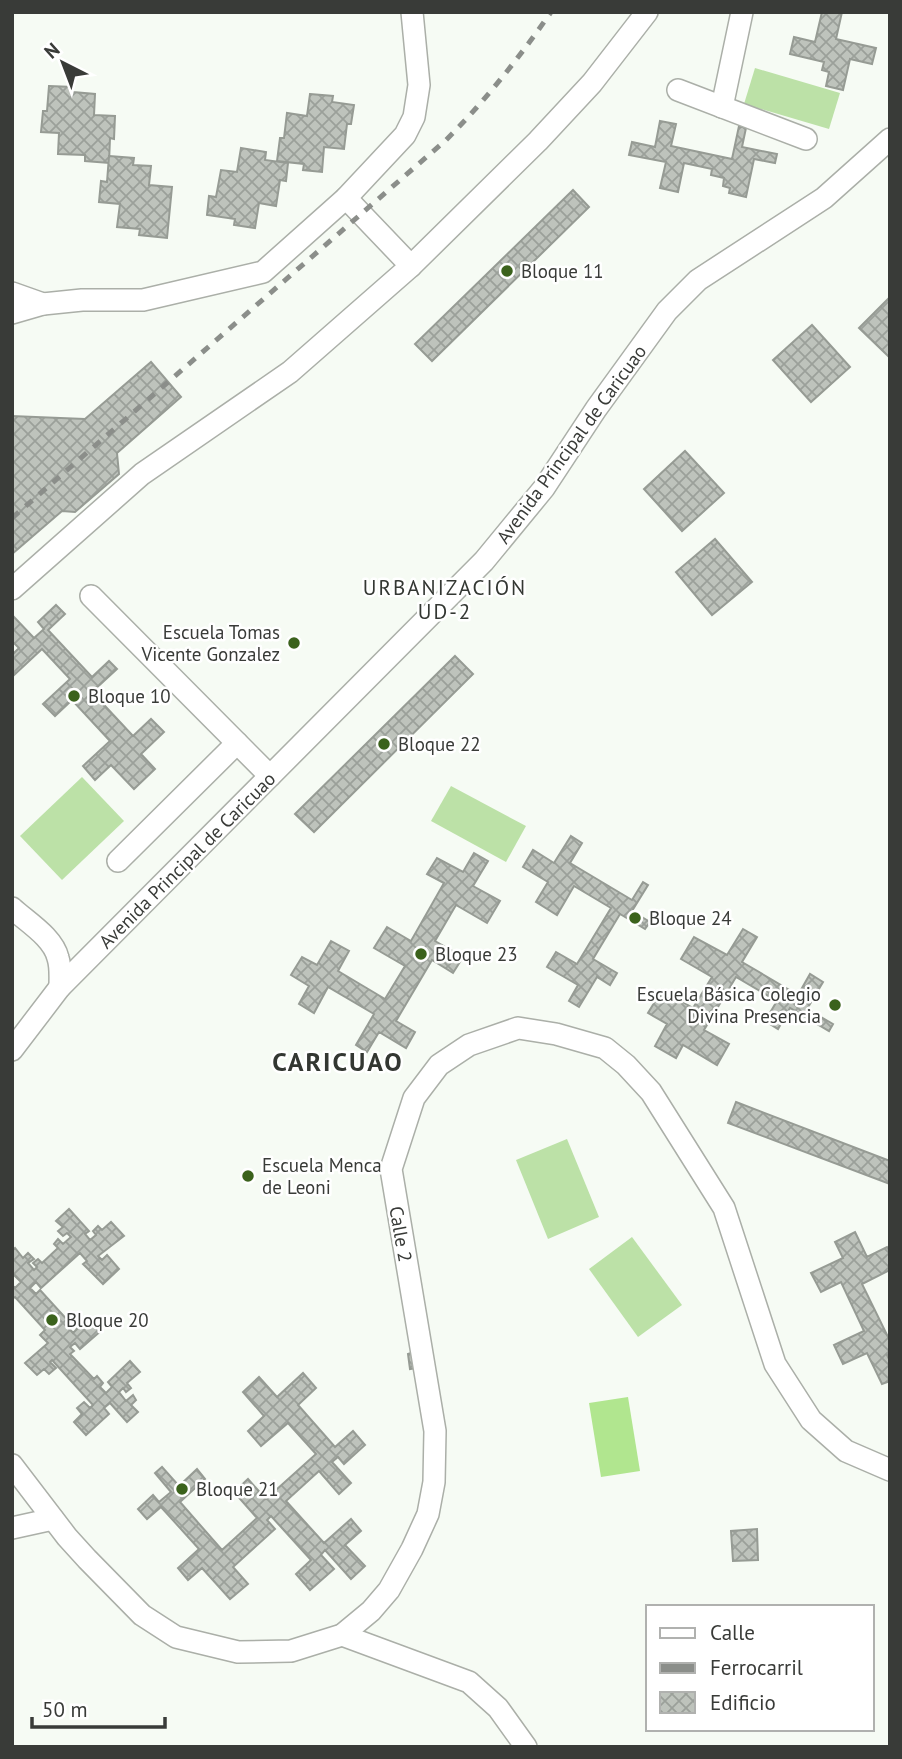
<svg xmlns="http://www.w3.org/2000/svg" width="902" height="1759" font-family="'PT Sans',sans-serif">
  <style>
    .pitch { fill: #bce1a7 }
    .water { fill: #b1e68f }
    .building { fill: url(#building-cross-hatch); stroke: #969b94; stroke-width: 2 }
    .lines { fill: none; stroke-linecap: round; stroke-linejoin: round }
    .minor-casing { stroke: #abafa8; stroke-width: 24 }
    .minor { stroke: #fff; stroke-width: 21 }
    .rail { stroke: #8b8e8a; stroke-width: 5; stroke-dasharray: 9 9; stroke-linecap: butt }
    .poi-dot { fill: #3b621c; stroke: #fff; stroke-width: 2.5 }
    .labels { text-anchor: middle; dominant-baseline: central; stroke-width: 5; stroke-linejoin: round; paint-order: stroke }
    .poi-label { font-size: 19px; fill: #393b38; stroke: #fff; text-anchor: start }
    .street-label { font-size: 19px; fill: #393b38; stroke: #fff }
    .neighbourhood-label { font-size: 21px; letter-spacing: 2px; fill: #333732; stroke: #fff }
    .district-label { font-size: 26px; font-weight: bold; letter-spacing: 2px; fill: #333732; stroke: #fff }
  </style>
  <defs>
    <pattern id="building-cross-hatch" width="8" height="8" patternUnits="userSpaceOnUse" patternTransform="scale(1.75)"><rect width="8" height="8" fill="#bec3bc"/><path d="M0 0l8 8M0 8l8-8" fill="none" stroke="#9ba09a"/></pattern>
  </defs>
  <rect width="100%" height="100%" fill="#f6fbf4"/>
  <g class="pitch">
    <path d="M755,68L840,93L829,129L744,104Z"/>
    <path d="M82,777L124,821L62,880L20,836Z"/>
    <path d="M451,786L526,826L506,862L431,821Z"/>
    <path d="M567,1139L599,1217L548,1239L516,1160Z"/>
    <path d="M632,1237L682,1305L638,1337L589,1269Z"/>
  </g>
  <path class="water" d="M628,1397L640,1471L601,1477L589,1403Z"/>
  <g class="building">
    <path d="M822,12H842L836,39L876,48L872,64L850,59L843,90L826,86L829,72L822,70L824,62L790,54L794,37L815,42Z"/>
    <path d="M49,86L73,87V92L95,94L94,115L115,116L114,139L110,138L109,163L85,161V155L58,154L59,133L41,132L43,111H47Z"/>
    <path d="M310,94L333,96L332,102L354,105L351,124H347L344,149L324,147L322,172L303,170L304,164L277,161L280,138H284L287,113L307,116Z"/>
    <path d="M660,121L676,124L671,146L732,159L739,126L746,128L742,147L777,154L775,163L754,159L746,197L729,193L730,188L723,186L724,178L711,175L712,169L684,163L678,192L660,188L666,162L629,155L632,142L655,147Z"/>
    <path d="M241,148L266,152L265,160L288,163L286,181L280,180L276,206L259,203L255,228L234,225L235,219L207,215L209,196L216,197L221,170L237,172Z"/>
    <path d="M109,156L134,158L133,165L151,166L149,185L172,187L167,238L139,235L140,229L117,227L120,204L99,202L101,181L107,182Z"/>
    <path d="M573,190L589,207L432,361L415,344Z"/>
    <path d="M890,297V358L859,328Z"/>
    <path d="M812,325L850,367L811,402L773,360Z"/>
    <path d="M151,362L181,397L117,453L119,474L75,512L62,511L12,554V416L85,419Z"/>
    <path d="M685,451L724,493L682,531L644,489Z"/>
    <path d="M715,539L752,582L712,615L676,572Z"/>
    <path d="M56,605L65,614L48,630L92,677L109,661L117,669L92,692L133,736L151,719L164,732L141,754L155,769L134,789L111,765L95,780L83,766L110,741L72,700L55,716L43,704L70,679L42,649L12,677V655L19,648L12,641V619L14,617L34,638L44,629L38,622Z"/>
    <path d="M455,656L473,674L314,832L295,814Z"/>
    <path d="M571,836L582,843L570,863L632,900L643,882L648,885L632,911L650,922L645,929L620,914L593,959L617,973L610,985L597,977L579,1007L569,1001L578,985L547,967L556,952L577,964L611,908L574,886L557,915L536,902L548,882L523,867L533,850L554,863Z"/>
    <path d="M474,853L488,861L473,886L500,901L487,923L456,905L435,941L463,957L453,973L432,960L396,1021L415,1032L406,1048L379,1032L367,1052L356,1045L374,1014L328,987L314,1013L299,1004L309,986L291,975L302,957L317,965L331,941L349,951L338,971L385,999L405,966L374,948L387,927L411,941L444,883L427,874L437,858L463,872Z"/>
    <path d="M743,929L757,937L742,962L798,995L810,974L823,982L807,1009L833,1024L829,1031L790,1008L778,1029L765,1021L777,1001L736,977L704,1030L729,1044L717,1065L683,1045L676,1058L655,1046L667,1024L648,1013L662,990L693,1008L712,977L681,959L694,937L727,955Z"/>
    <path d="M736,1102L890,1161V1184L728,1123Z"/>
    <path d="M69,1209L89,1231L85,1234L90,1240L96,1235L93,1231L98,1226L102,1230L111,1222L124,1236L98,1256L102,1260L107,1255L119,1269L103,1284L83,1264L87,1261L80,1253L41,1288L36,1282L30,1288L36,1294L40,1290L71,1324L68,1327L73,1333L77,1329L75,1326L78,1323L80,1326L90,1317L102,1330L80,1349L75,1343L70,1347L74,1351L70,1354L94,1379L97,1376L103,1383L100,1387L106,1393L112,1387L108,1382L130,1361L140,1372L127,1383L131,1388L126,1392L123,1388L119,1392L126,1401L133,1395L136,1400L131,1405L138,1412L127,1422L110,1403L104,1408L109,1414L86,1435L74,1422L82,1414L77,1408L84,1402L90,1408L93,1405L52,1360L50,1362L56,1368L49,1374L44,1369L37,1375L25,1363L48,1343L40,1335L45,1330L15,1297L12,1299V1285L15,1288L21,1282L12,1273V1251L15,1248L23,1258L28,1253L34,1259L28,1263L34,1270L37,1267L33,1263L38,1259L42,1263L58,1248L54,1244L58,1239L63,1244L71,1237L67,1233L63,1236L58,1231L63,1227L56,1221Z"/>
    <path d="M855,1232L867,1257L887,1247L890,1252V1270L862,1284L890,1341V1353L887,1355L890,1361V1381L882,1384L867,1353L843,1364L834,1345L864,1331L841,1282L821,1292L811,1273L843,1258L835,1242Z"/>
    <path d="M414,1352L417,1368L410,1369L408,1354Z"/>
    <path d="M303,1373L316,1388L298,1405L335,1447L353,1431L365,1445L344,1464L338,1457L332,1462L351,1483L339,1494L319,1471L286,1501L324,1543L351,1519L361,1531L345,1545L365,1566L351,1579L325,1550L321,1555L334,1569L310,1590L296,1574L311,1560L271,1516L267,1520L275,1529L233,1567L248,1584L230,1599L202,1568L188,1580L178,1568L199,1549L161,1507L147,1519L138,1509L153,1495L159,1502L171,1492L155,1473L162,1467L179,1486L197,1469L205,1479L180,1502L222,1550L257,1518L234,1492L248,1479L266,1499L316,1454L288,1423L261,1446L248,1431L264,1416L243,1392L259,1377L277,1397Z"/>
    <path d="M757,1529L758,1560L733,1561L731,1531Z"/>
  </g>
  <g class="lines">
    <defs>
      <g id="minor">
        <path d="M678,90L806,139"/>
        <path d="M722,107L742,12"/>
        <path d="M346,198L411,266"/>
        <path d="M12,293L43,304"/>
        <path d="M12,313L43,304L82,300H143L263,272L346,198L405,135L414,117L419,85L412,12"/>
        <path d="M12,589L142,474L290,372L411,266L538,141L592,83L647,12"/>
        <path d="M91,596L270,776"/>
        <path d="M118,861L237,743"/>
        <path d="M12,908C27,922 53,937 58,958C61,967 60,977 60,987"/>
        <path d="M12,1050L60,987L484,561L544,488L596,409L667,311L698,280L824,198L890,139"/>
        <path d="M12,1465L67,1537L87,1559L142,1615L176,1637L238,1652L291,1651L342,1635L371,1611L389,1590L412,1549L428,1514L434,1482L435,1431L391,1169L414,1098L439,1065L469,1045L518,1028L556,1034L605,1048L626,1065L651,1092L724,1208L775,1364L811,1420L846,1451L890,1470"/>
        <path d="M12,1528L53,1519"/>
        <path d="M342,1635L469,1682L498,1708L526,1747"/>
      </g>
    </defs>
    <use href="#minor" class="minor-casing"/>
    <use href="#minor" class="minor"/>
    <path class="rail" d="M12,518L446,140C485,101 519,58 551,12"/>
  </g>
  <g class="poi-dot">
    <circle cx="507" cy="271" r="7"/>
    <circle cx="294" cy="643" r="7"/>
    <circle cx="74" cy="696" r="7"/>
    <circle cx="384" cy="744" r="7"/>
    <circle cx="635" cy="918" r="7"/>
    <circle cx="421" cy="954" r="7"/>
    <circle cx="835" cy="1005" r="7"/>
    <circle cx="248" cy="1176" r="7"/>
    <circle cx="52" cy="1320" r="7"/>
    <circle cx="182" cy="1489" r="7"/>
  </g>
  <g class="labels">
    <g class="poi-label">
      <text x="521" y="271">Bloque 11</text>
      <text x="280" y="632" text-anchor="end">Escuela Tomas<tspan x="280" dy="22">Vicente Gonzalez</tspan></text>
      <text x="88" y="696">Bloque 10</text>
      <text x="398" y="744">Bloque 22</text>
      <text x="649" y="918">Bloque 24</text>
      <text x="435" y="954">Bloque 23</text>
      <text x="821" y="994" text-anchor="end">Escuela Básica Colegio<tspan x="821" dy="22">Divina Presencia</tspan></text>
      <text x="262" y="1165">Escuela Menca<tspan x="262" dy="22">de Leoni</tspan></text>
      <text x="66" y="1320">Bloque 20</text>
      <text x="196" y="1489">Bloque 21</text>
    </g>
    <g class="street-label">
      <text transform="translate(571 444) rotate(-54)">Avenida Principal de Caricuao</text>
      <text transform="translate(187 860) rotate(-45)">Avenida Principal de Caricuao</text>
      <text transform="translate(401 1234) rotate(80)">Calle 2</text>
    </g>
    <g class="neighbourhood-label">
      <text x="445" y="587">URBANIZACIÓN<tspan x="445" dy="24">UD-2</tspan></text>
    </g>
    <g class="district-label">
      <text x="338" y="1061">CARICUAO</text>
    </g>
  </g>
  <rect width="902" height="1759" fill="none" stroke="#393b38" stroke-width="28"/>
  <rect x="646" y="1605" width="228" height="126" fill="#ffffff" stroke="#b0b1af" stroke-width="2"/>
  <rect x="660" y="1628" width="35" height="10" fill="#ffffff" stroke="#b0b1af" stroke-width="2"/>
  <text x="710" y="1640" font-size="21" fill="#393b38">Calle</text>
  <rect x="660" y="1663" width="35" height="10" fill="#8b8e8a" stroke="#b0b1af" stroke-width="2"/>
  <text x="710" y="1675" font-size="21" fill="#393b38">Ferrocarril</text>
  <rect x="660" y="1692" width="35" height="21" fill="url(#building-cross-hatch)" stroke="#b0b1af" stroke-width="2"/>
  <text x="710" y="1710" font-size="21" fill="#393b38">Edificio</text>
  <g transform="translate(63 63) rotate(318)" stroke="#ffffff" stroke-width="5" paint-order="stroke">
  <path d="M0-5L12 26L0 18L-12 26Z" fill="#393b38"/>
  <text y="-10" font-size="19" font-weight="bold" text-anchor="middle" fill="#393b38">N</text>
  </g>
  <path d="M32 1717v10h133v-10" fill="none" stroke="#393b38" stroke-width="3.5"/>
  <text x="42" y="1717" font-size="21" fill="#393b38" stroke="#ffffff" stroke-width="5" paint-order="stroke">50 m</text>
</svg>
